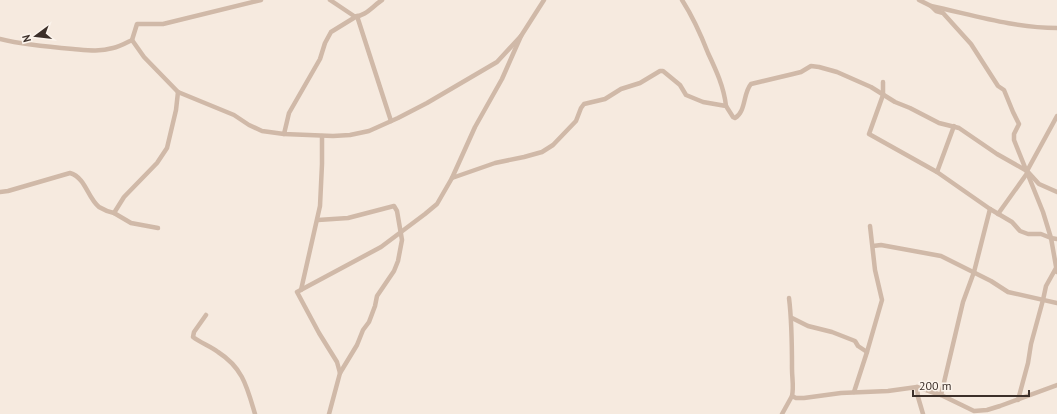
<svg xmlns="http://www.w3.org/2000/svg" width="1057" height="414" font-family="'PT Sans',sans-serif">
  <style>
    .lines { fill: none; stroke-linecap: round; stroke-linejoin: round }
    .street { stroke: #d0b9a8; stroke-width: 4.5 }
  </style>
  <rect width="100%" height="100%" fill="#f6eadf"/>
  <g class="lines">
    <g class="street">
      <path d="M330,0L354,16C364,18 374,5 382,0"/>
      <path d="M682,0C693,17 701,35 708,53C716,70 724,87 726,106"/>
      <path d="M919,0L931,6L936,11L943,13L971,44L998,86L1004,90L1013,112L1019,124L1014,134V140L1043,212L1051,238L1057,272"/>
      <path d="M931,6C973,15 1014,28 1057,28"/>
      <path d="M0,39C24,45 48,47 73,49C86,50 99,52 113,48C119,47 126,43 132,40L144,57L178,92L234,115L249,125L262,131L284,134L333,136L350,135L369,131L398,118L427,103L497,62L521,36"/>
      <path d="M132,40L137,24H163L261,0"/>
      <path d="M883,82V95L869,134L937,172L990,209L1012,222L1020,231L1028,234H1041L1051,238L1057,239"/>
      <path d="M284,134L289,113L320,59L325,43L331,32L357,16L391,121"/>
      <path d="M1027,171L1057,116"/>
      <path d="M937,172L954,126"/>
      <path d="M452,178L495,163L524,157L542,152L553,145L576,121L581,108L584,104L605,99L621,89L640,83L660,71H663L680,85L686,95L703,102L726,106L733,117L735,118C746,112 743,93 751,84L793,74L801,72L811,66L819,67L837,72L871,87L895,102L910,108L939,123L959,128L997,154L1027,171"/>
      <path d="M0,192L8,191L70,173C86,178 87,197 99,207C104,210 109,212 114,213"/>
      <path d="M998,214L1028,172L1039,184L1057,192"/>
      <path d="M318,220L348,218L394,206L397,211L402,240L398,261L394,271L377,296L375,306L369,322L363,330L357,345L340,373L329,414"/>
      <path d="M158,228L131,223L114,213L124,197L157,163L167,148L176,110L178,92"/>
      <path d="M873,246L881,245L941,256L991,281L1008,292L1057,303"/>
      <path d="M301,290L320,206L322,164V136"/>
      <path d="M789,298C792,322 792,344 792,369C792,378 794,387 792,396"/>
      <path d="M206,315L194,332L193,337C201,343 210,346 218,352C243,368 247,387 255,414"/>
      <path d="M792,318L808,326L832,332L855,341L858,346L867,352"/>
      <path d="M340,373L337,362L319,333L297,292L381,247L425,214L437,204L452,178L475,127L502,79L521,36L544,0"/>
      <path d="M917,387L918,397L923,414"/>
      <path d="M854,392L867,352L882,300L875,270L870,226"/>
      <path d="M941,395L963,302L974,272L990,209"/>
      <path d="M1018,400L1028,363L1031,344L1043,300L1046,286L1056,268"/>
      <path d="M782,414L792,396L796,398H804L841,393L888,391L917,387L941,395L974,411L987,410L1000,406L1057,385"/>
    </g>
  </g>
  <g transform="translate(36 36) rotate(255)" stroke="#fcf4ec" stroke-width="3" paint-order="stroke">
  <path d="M0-3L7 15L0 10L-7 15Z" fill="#3c2f29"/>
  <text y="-6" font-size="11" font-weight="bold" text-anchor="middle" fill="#3c2f29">N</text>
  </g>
  <path d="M913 390v6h116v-6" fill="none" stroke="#3c2f29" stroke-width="2"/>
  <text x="919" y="390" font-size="12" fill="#3c2f29" stroke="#fcf4ec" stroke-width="3" paint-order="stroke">200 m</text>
</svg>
